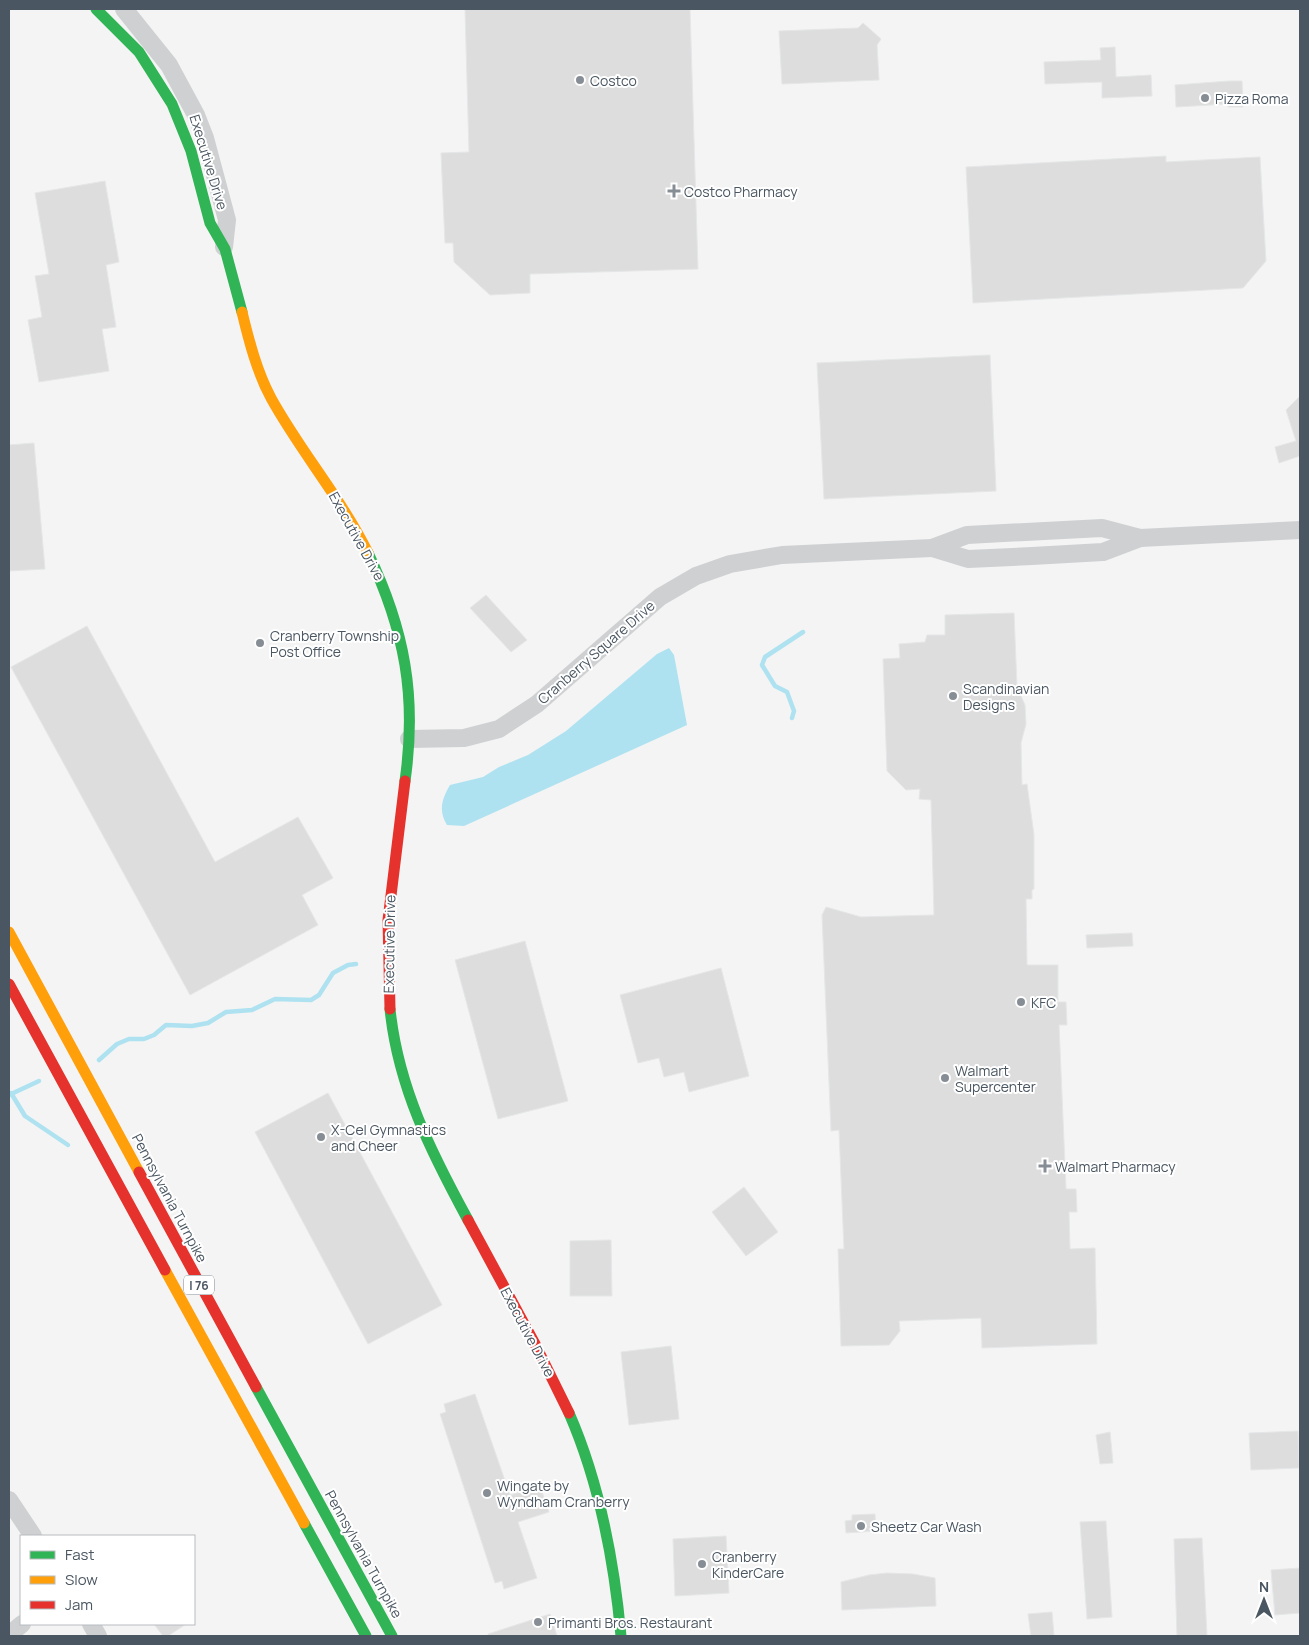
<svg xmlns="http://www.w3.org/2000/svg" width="1309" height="1645" font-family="Manrope,sans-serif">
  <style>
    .water { fill: #aee2f0 }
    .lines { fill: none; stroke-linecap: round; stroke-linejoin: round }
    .stream { stroke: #aee2f0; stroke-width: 4.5 }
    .building { fill: #ddddde; stroke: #e5e6e7 }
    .street { stroke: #ced0d2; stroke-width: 18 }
    .fast { stroke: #30b455; stroke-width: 11 }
    .slow { stroke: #ff9f0a; stroke-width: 11 }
    .jam { stroke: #e5322d; stroke-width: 11 }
    .poi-dot { fill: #868d94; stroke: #fff; stroke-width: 2 }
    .labels { text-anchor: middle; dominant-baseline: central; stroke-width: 4; stroke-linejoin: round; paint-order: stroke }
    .shield { fill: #fff; stroke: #808990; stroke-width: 1 }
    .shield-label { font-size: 12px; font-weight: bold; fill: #4a5661 }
    .poi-label { font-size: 14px; fill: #4a5661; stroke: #fff; text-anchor: start }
    .street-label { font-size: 14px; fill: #4a5661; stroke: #fff }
  </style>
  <rect width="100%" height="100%" fill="#f4f4f4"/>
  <path class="water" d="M669,648L674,655L687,725L464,826L447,825C438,810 442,799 450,785L483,777L499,767L528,755L566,731L657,654Z"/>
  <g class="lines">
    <g class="stream">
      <path d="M792,718L794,711L787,692L775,686L762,665L765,657L803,632"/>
      <path d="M99,1060L117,1044L129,1039H144L154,1035L166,1025L192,1026L208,1023L226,1012L252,1010L275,999L311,1000L319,995L333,973L348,965L356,964"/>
      <path d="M11,1093L25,1116L68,1145"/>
      <path d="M9,1095L39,1081"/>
    </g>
  </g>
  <g class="building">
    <path d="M465,9H690L698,269L530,274V293L490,295L454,262L453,243H445L441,153L469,152Z"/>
    <path d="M863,23L881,39L877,45L879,80L782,84L779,31L858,28Z"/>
    <path d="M1115,47L1116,77L1151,75L1152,96L1102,98V82L1045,84L1044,62L1101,60L1100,48Z"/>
    <path d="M1229,81H1242L1243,107H1228V104L1176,107L1175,85Z"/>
    <path d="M1166,156V162L1260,157L1266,261L1243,288L973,303L966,167Z"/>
    <path d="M105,181L119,262L106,265L116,327L102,329L109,371L39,382L28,320L42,317L35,276L49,274L35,193Z"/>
    <path d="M990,355L996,491L824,499L817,363Z"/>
    <path d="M1300,396V456L1279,463L1275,447L1296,441L1286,410Z"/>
    <path d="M34,443L45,569L9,571V445Z"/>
    <path d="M486,595L527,640L511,652L470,608Z"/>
    <path d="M1014,613L1017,687L1025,705L1026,724L1021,743L1022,785L1027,784L1034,835V889L1032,890V899H1026L1027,965H1058V1002H1066L1067,1025H1059L1066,1189H1076L1077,1212H1069L1070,1249L1095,1248L1097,1344L982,1348L981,1318L899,1321L900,1331L889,1345L841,1346L838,1249H844L839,1130L831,1131L822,915L826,907L861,917L934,915L931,800L919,799L920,789L906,790L887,771L883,659L900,658L899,644L925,642L927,635H945V615Z"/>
    <path d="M87,626L215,862L298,817L333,878L302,895L318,925L190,995L11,667Z"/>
    <path d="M1132,933L1133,946L1087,948L1086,935Z"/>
    <path d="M525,941L568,1101L498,1119L455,960Z"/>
    <path d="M721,968L749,1076L689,1092L684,1072L664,1077L659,1058L638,1063L620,995Z"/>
    <path d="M328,1093L442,1305L368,1344L255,1132Z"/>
    <path d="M744,1187L778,1232L746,1256L712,1212Z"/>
    <path d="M611,1240L612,1296H570V1241Z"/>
    <path d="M671,1346L679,1419L629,1425L621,1352Z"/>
    <path d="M475,1394L510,1495L540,1486L549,1512L518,1522L537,1578L504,1589L502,1581L495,1583L440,1414L446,1412L444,1404Z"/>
    <path d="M1298,1431L1299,1468L1251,1470L1249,1433Z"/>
    <path d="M1110,1432L1113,1463L1100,1464L1096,1435Z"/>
    <path d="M875,1514L876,1531L846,1533L845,1521L852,1520V1515Z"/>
    <path d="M1106,1521L1112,1617L1087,1619L1080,1522Z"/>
    <path d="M726,1536L729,1593L675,1596L673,1539Z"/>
    <path d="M1202,1538L1207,1636H1177L1174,1539Z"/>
    <path d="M1300,1568V1613L1275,1615L1271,1570Z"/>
    <path d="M887,1573L913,1574L935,1578L936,1606L842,1610L841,1582L869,1575Z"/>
    <path d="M1052,1612L1054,1636H1031L1028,1614Z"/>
    <path d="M550,1614L557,1636H488V1634Z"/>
    <path d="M154,1624H186L168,1636H163Z"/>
  </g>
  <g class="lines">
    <g class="street">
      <path d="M124,9L169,65L196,115L205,138L227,220L224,247"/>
      <path d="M932,548L968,559L1032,556L1103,552L1140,538"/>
      <path d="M409,739L464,738L499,729L537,704L660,597L696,576L730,564L782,555L932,548L967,535L1102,528L1140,538L1300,530"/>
      <path d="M9,1500L33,1536"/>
      <path d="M91,1624L98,1636"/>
      <path d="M9,1635L22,1624"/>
    </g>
    <g class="fast">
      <path d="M96,9L139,52L172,104L191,151L210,223L225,249L242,312"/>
      <path d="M368,553C405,630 417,697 405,781"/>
      <path d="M390,1009C398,1087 431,1152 468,1220"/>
      <path d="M256,1387L392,1636"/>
      <path d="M569,1413C600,1484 614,1559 621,1636"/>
      <path d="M304,1523L366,1636"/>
    </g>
    <g class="slow">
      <path d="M242,312C249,341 257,372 271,398C300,451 341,498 368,553"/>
      <path d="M9,932L139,1172"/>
      <path d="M165,1270L304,1523"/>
    </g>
    <g class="jam">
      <path d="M9,984L165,1270"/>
      <path d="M390,1009L388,920L405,781"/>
      <path d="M139,1172L256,1387"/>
      <path d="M468,1220L534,1342L569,1413"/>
    </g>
  </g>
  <g class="poi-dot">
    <circle cx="580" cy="80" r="5"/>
    <circle cx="1205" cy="98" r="5"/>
    <path d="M671.5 183.5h5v5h5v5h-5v5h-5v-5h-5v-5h5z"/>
    <circle cx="260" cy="643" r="5"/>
    <circle cx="953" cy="696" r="5"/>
    <circle cx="1021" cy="1002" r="5"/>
    <circle cx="945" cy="1078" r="5"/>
    <circle cx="321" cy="1137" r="5"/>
    <path d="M1042.5 1158.5h5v5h5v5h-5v5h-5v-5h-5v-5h5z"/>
    <circle cx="487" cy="1493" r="5"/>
    <circle cx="861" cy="1526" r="5"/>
    <circle cx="702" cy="1564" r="5"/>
    <circle cx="538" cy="1622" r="5"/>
  </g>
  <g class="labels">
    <rect class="shield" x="184" y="1275.5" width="30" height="19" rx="4"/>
    <g class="shield-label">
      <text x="199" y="1285">I 76</text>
    </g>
    <g class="poi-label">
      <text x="590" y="80">Costco</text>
      <text x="1215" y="98">Pizza Roma</text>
      <text x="684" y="191">Costco Pharmacy</text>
      <text x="270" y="635">Cranberry Township<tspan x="270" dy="16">Post Office</tspan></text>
      <text x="963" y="688">Scandinavian<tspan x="963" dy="16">Designs</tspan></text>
      <text x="1031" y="1002">KFC</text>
      <text x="955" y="1070">Walmart<tspan x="955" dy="16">Supercenter</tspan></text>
      <text x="331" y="1129">X-Cel Gymnastics<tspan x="331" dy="16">and Cheer</tspan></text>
      <text x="1055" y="1166">Walmart Pharmacy</text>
      <text x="497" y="1485">Wingate by<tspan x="497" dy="16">Wyndham Cranberry</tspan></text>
      <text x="871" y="1526">Sheetz Car Wash</text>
      <text x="712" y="1556">Cranberry<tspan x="712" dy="16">KinderCare</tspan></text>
      <text x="548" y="1622">Primanti Bros. Restaurant</text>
    </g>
    <g class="street-label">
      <text transform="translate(209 162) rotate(73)">Executive Drive</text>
      <text transform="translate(357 536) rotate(61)">Executive Drive</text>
      <text transform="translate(596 652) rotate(-41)">Cranberry Square Drive</text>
      <text transform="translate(389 944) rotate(-89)">Executive Drive</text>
      <text transform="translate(170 1198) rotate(62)">Pennsylvania Turnpike</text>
      <text transform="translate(528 1332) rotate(62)">Executive Drive</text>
      <text transform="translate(364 1554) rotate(61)">Pennsylvania Turnpike</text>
    </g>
  </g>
  <rect width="1309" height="1645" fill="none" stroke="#4a5661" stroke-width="20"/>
  <rect x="20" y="1535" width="175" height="90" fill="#ffffff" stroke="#b7bbc0"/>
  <rect x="30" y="1551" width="25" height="8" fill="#30b455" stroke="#b7bbc0"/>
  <text x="65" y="1560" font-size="15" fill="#4a5661">Fast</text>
  <rect x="30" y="1576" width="25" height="8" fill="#ff9f0a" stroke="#b7bbc0"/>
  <text x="65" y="1585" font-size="15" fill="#4a5661">Slow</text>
  <rect x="30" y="1601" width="25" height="8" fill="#e5322d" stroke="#b7bbc0"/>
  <text x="65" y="1610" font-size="15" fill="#4a5661">Jam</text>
  <g transform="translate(1264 1600)" stroke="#ffffff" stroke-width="4" paint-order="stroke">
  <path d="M0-4L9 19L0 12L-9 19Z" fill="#4a5661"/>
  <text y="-8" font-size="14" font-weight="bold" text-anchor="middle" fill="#4a5661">N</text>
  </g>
</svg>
